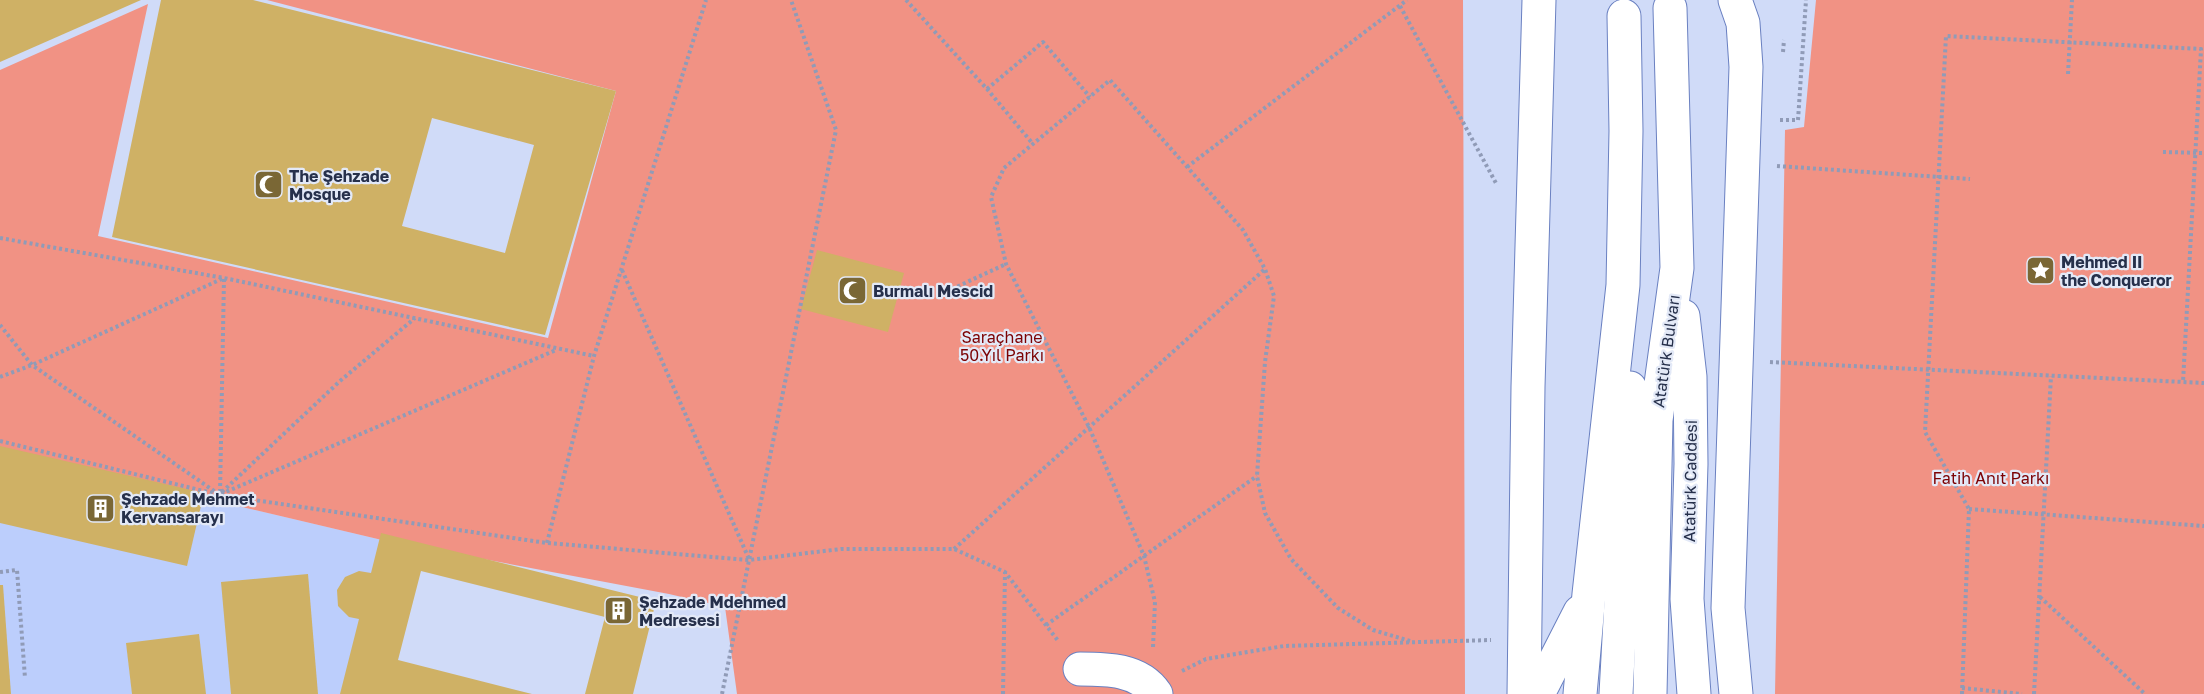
<svg xmlns="http://www.w3.org/2000/svg" width="2204" height="694" font-family="'Golos Text',sans-serif">
  <style>
    .built { fill: #bccefc }
    .green { fill: #f19284 }
    .building { fill: #cfb165; fill-rule: evenodd }
    .lines { fill: none; stroke-linecap: round; stroke-linejoin: round }
    .minor-casing { stroke: #6a80c1; stroke-width: 35 }
    .primary-casing { stroke: #6a80c1; stroke-width: 35 }
    .path { stroke: #909bb7; stroke-width: 4; stroke-dasharray: 3 3; stroke-linecap: butt }
    .minor { stroke: #fff; stroke-width: 33 }
    .primary { stroke: #fff; stroke-width: 33 }
    .labels { text-anchor: middle; dominant-baseline: central; stroke-width: 4.5; stroke-linejoin: round; paint-order: stroke }
    .poi-label { font-size: 16px; font-weight: bold; fill: #26304b; stroke: #e3e9f7; text-anchor: start }
    .park-label { font-size: 16px; fill: #7c0204; stroke: #e3e9f7 }
    .street-label { font-size: 16px; fill: #26304b; stroke: #e3e9f7 }
  </style>
  <rect width="100%" height="100%" fill="#d0dbf8"/>
  <path class="built" d="M0,450L382,540L354,694H0Z"/>
  <g class="green">
    <path d="M267,0H1463L1465,694H737L725,607L669,594L382,540L0,450V70L148,4L98,236L548,338L616,91Z"/>
    <path d="M1816,0H2204V694H1775L1785,130L1804,127Z"/>
  </g>
  <g class="building">
    <path d="M0,0H141L0,62Z"/>
    <path d="M161,0H253L616,91L545,335L112,237ZM432,118L534,145L505,253L402,226Z"/>
    <path d="M817,250L904,273L888,332L801,309Z"/>
    <path d="M0,446L204,493L187,566L0,523Z"/>
    <path d="M381,533L656,601L633,694H585L605,617L421,571L398,660L532,694H340L359,619L349,617L338,606L337,590L345,577L359,571L371,573Z"/>
    <path d="M308,574L318,694H231L221,582Z"/>
    <path d="M0,585H3L11,694H0Z"/>
    <path d="M199,634L206,694H132L126,643Z"/>
  </g>
  <g class="lines">
    <defs>
      <path id="minor" d="M1080,669C1107,669 1139,669 1156,694"/>
      <g id="primary">
        <path d="M1735,0L1743,23L1746,67L1728,608L1736,694"/>
        <path d="M1683,316L1690,377L1691,464L1687,599L1694,694"/>
        <path d="M1524,694L1528,387L1539,0"/>
        <path d="M1538,694L1580,612"/>
        <path d="M1580,694L1589,594L1623,285L1626,131L1624,16"/>
        <path d="M1616,694L1631,417L1630,388"/>
        <path d="M1650,694L1656,420L1677,268L1670,8"/>
      </g>
    </defs>
    <use href="#minor" class="minor-casing"/>
    <use href="#primary" class="primary-casing"/>
    <g class="path">
      <path d="M906,0L987,89L1033,144"/>
      <path d="M1400,6L1497,185"/>
      <path d="M1783,52L1784,40"/>
      <path d="M2068,74L2072,0"/>
      <path d="M987,89L1043,42L1090,97"/>
      <path d="M1780,120H1798L1806,0"/>
      <path d="M2163,152L2204,153"/>
      <path d="M1777,166L1970,179"/>
      <path d="M1187,167L1407,0"/>
      <path d="M0,238L224,278L594,356"/>
      <path d="M622,270L749,559"/>
      <path d="M952,289L1006,264"/>
      <path d="M0,325L32,365L217,493"/>
      <path d="M1770,362L2204,383"/>
      <path d="M0,377L32,365L224,278L220,495"/>
      <path d="M0,441L220,495L547,543L749,560L841,549H954L1005,572L1059,642"/>
      <path d="M222,492L340,381L415,318"/>
      <path d="M221,494L556,350"/>
      <path d="M1969,509L2204,526"/>
      <path d="M547,543L594,356L706,0"/>
      <path d="M954,549L1265,269"/>
      <path d="M0,572L17,570L25,678"/>
      <path d="M2040,597L2145,694"/>
      <path d="M1046,625L1257,476"/>
      <path d="M1153,647L1155,602L1144,556L1089,427L1006,264L991,197L1004,168L1110,80L1243,230L1265,269L1274,296L1265,362L1257,476L1265,513L1291,559L1338,608L1373,630L1410,641"/>
      <path d="M1182,671L1206,659L1284,646L1491,640"/>
      <path d="M1962,688L2022,694"/>
      <path d="M722,694L836,130L791,0"/>
      <path d="M1003,694L1005,572"/>
      <path d="M1962,694L1969,509L1925,432L1946,36L2201,49L2183,382"/>
      <path d="M2034,694L2051,376"/>
    </g>
    <use href="#minor" class="minor"/>
    <use href="#primary" class="primary"/>
  </g>
  <defs>
    <symbol id="mosque-square" viewBox="-11 -11 22 22"><rect x="-9" y="-9" width="18" height="18" rx="4" fill="#7a6735" stroke="#e3e9f7"/><path d="M3.5-4.9A6 6 0 1 0 3.5 4.9A5 5 0 1 1 3.5-4.9Z" fill="#fff"/></symbol>
    <symbol id="sight-square" viewBox="-11 -11 22 22"><rect x="-9" y="-9" width="18" height="18" rx="4" fill="#7a6735" stroke="#e3e9f7"/><path d="M0-6L1.8-2.2L6-1.7L2.9 1.2L3.7 5.4L0 3.3L-3.7 5.4L-2.9 1.2L-6-1.7L-1.8-2.2Z" fill="#fff"/></symbol>
    <symbol id="building-square" viewBox="-11 -11 22 22"><rect x="-9" y="-9" width="18" height="18" rx="4" fill="#7a6735" stroke="#e3e9f7"/><path d="M-4-6H4V6H1V3H-1V6H-4ZM-2.5-4.3h1.7v1.8h-1.7ZM.8-4.3h1.7v1.8H.8ZM-2.5-1h1.7V.8h-1.7ZM.8-1h1.7V.8H.8Z" fill="#fff"/></symbol>
  </defs>
  <g fill-rule="evenodd">
    <use href="#mosque-square" x="252" y="168" width="33" height="33"/>
    <use href="#sight-square" x="2024" y="254" width="33" height="33"/>
    <use href="#mosque-square" x="836" y="274" width="33" height="33"/>
    <use href="#building-square" x="84" y="492" width="33" height="33"/>
    <use href="#building-square" x="602" y="594" width="33" height="33"/>
  </g>
  <g class="labels">
    <g class="poi-label">
      <text x="289" y="176">The Şehzade<tspan x="289" dy="18">Mosque</tspan></text>
      <text x="2061" y="262">Mehmed II<tspan x="2061" dy="18">the Conqueror</tspan></text>
      <text x="873" y="291">Burmalı Mescid</text>
      <text x="121" y="499">Şehzade Mehmet<tspan x="121" dy="18">Kervansarayı</tspan></text>
      <text x="639" y="602">Şehzade Mdehmed<tspan x="639" dy="18">Medresesi</tspan></text>
    </g>
    <g class="park-label">
      <text x="1002" y="337">Saraçhane<tspan x="1002" dy="18">50.Yıl Parkı</tspan></text>
      <text x="1991" y="478">Fatih Anıt Parkı</text>
    </g>
    <g class="street-label">
      <text transform="translate(1666 351) rotate(-82)">Atatürk Bulvarı</text>
      <text transform="translate(1690 481) rotate(-89)">Atatürk Caddesi</text>
    </g>
  </g>
</svg>
